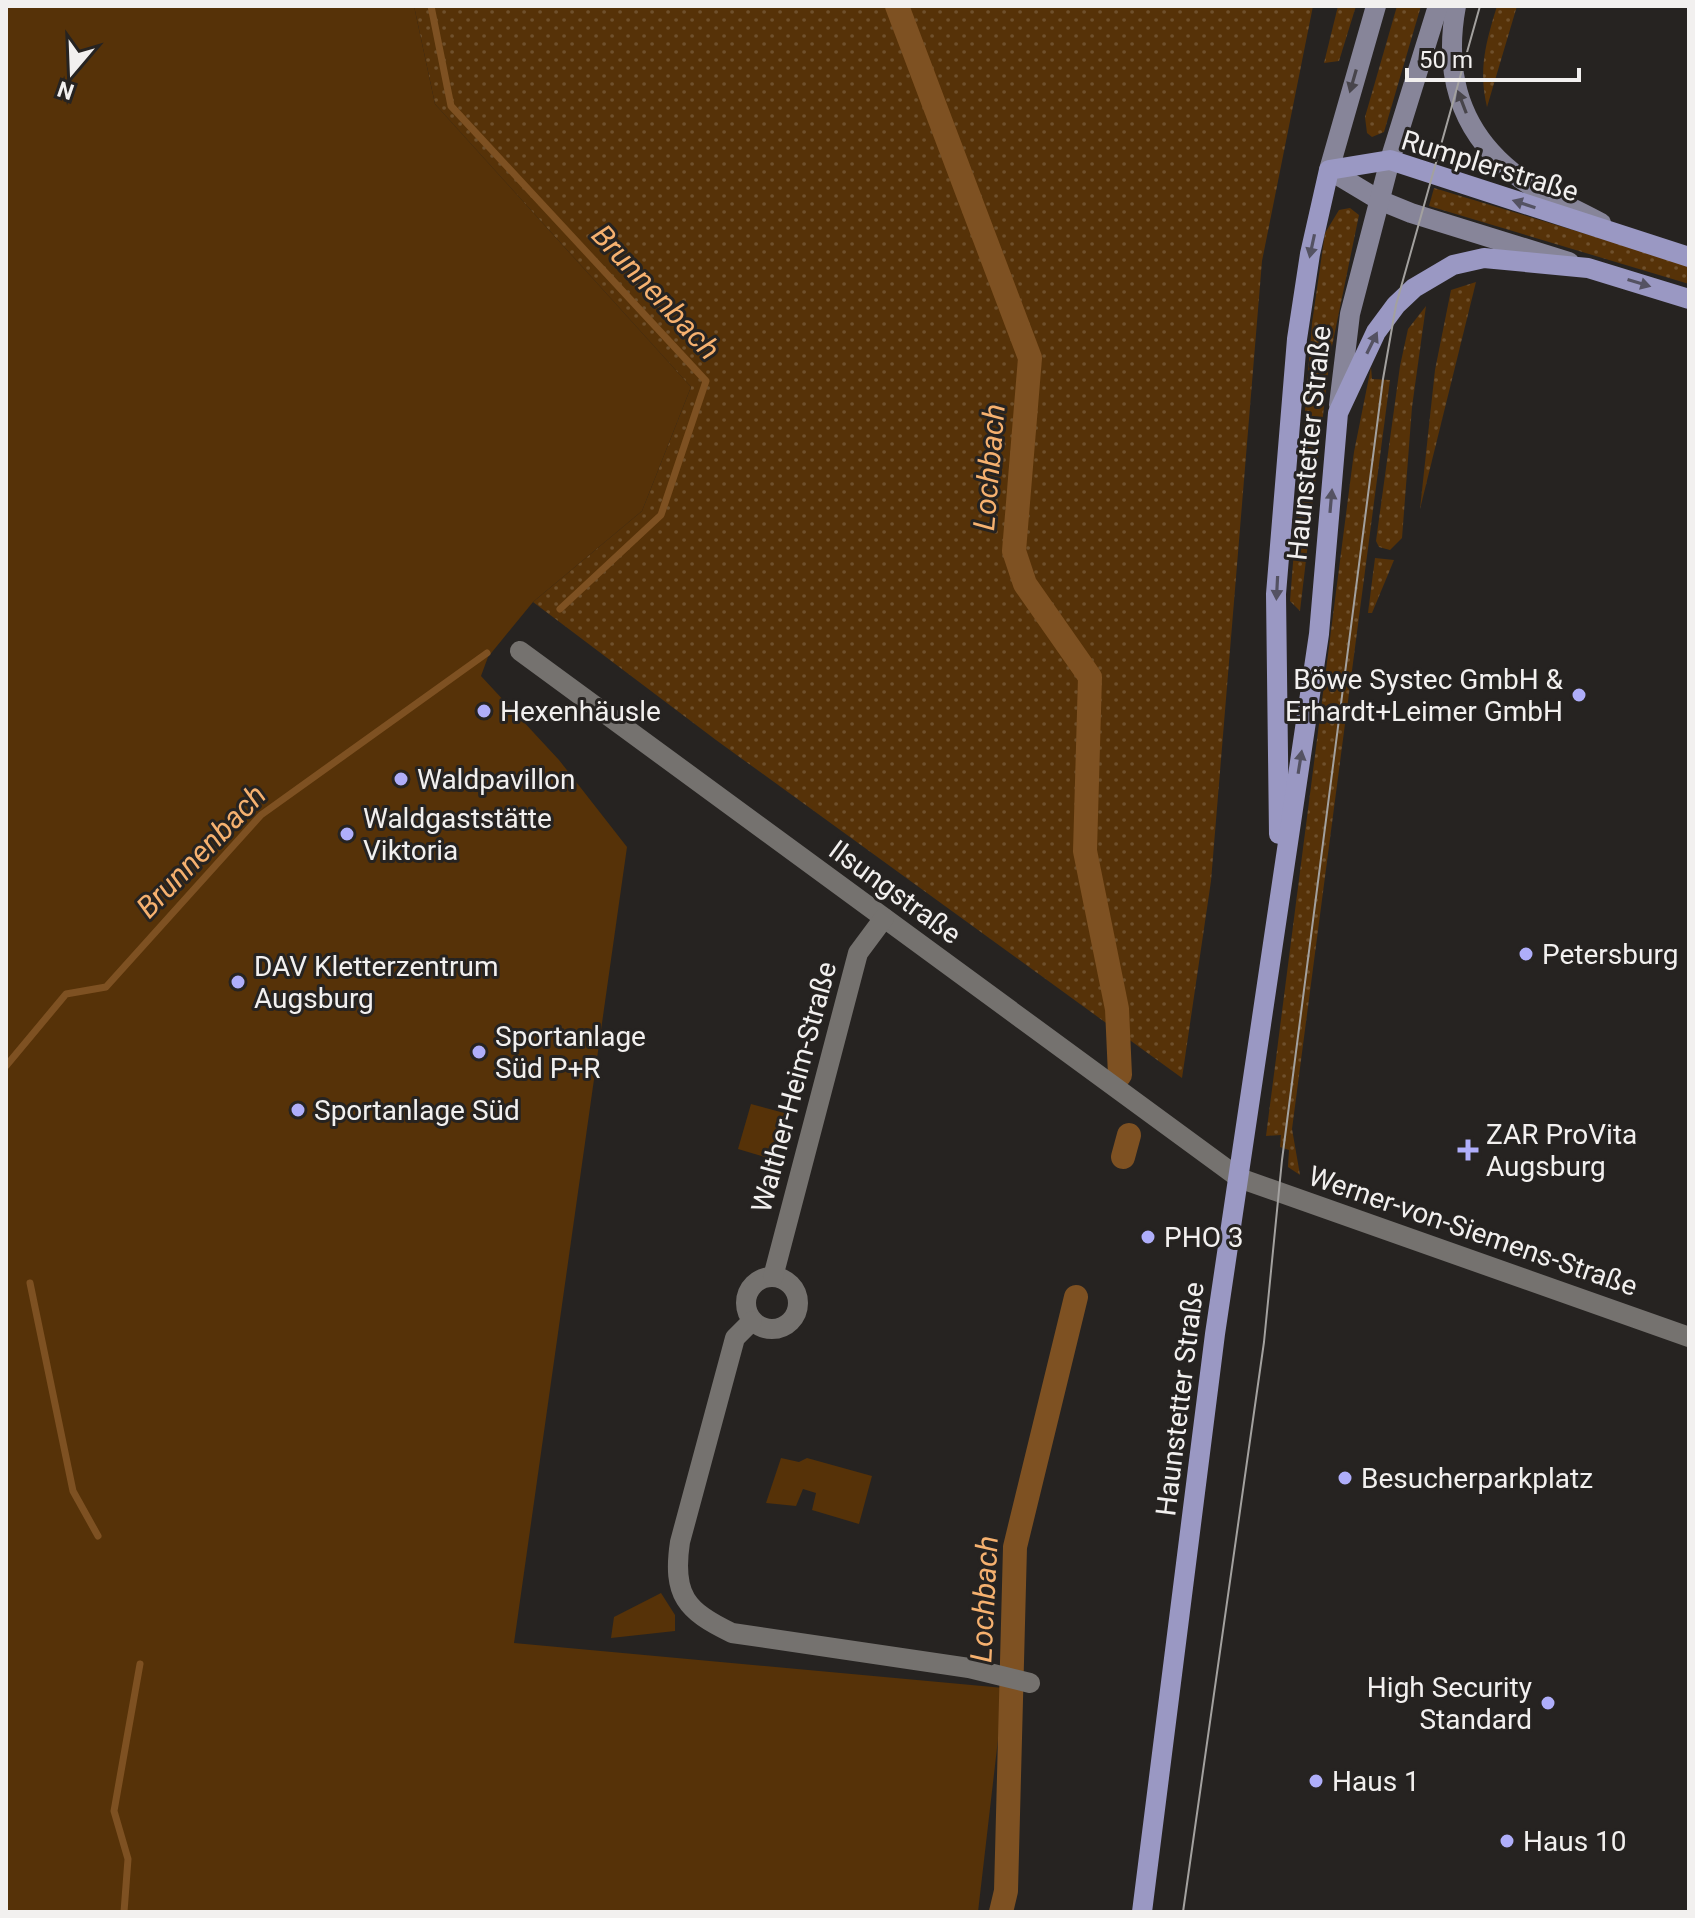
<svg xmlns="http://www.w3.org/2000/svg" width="1695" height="1918" font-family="Roboto,sans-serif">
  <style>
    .grass { fill: url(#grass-dots) }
    .green { fill: #563208 }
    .water { fill: url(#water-ripples) }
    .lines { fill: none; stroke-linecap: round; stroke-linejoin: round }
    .stream { stroke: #7e5122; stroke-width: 7 }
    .canal { stroke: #7e5122; stroke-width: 24 }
    .minor { stroke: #75726f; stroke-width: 20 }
    .tertiary { stroke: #75726f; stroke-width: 20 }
    .secondary { stroke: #878599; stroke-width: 20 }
    .primary { stroke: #9a98c3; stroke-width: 20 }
    .tram { stroke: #a3a19f; stroke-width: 2 }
    .oneway { fill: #48454b }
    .oneway2 { fill: #545262 }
    .poi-dot { fill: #afaefa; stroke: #262321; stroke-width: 3 }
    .labels { text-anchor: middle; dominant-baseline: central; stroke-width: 6; stroke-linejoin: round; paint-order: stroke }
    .street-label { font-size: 28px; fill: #f2f0ef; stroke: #262321 }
    .poi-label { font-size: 28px; fill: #f2f0ef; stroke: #262321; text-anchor: start }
    .water-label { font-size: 30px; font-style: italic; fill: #f6b16f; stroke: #262321 }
  </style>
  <defs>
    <pattern id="grass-dots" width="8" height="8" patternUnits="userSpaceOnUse" patternTransform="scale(2)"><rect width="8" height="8" fill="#563208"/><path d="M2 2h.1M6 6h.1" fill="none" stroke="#6f502c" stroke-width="1.8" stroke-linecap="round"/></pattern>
    <pattern id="water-ripples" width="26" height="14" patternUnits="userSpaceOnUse" patternTransform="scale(2)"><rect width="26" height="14" fill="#7e5122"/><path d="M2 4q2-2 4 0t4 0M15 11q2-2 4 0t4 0" fill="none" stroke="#916a42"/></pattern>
  </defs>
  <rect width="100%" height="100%" fill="#262321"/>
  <g class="grass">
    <path d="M414,6H1313L1262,261L1211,881L1182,1078L716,740L533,602L642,511L691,387L435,104Z"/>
    <path d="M1338,6H1356L1339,61L1324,63Z"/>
    <path d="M1397,6H1421L1384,132L1372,137L1367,133L1365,117Z"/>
    <path d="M1497,6H1517L1487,107C1478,69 1486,42 1497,6Z"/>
    <path d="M1434,188L1689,265V284L1429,206Z"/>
    <path d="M1350,208L1359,215L1330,356L1300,611L1290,601L1312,323L1325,233L1339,210Z"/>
    <path d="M1476,282L1420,509L1435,370L1451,290Z"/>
    <path d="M1426,306L1412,407L1402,538L1390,550L1379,547L1376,541L1400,366L1408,329Z"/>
    <path d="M1371,367L1372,379L1390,380L1292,1129L1300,1175L1288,1167L1289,1150L1280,1147L1281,1135L1266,1136L1354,452Z"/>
    <path d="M1375,558L1394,560L1372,613H1368Z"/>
  </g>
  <g class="green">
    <path d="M6,6H414L435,104L691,387L642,511L533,602L488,657L481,676L559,760L627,847L514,1643L1004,1688L978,1912H6Z"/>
    <path d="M751,1104L788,1114L775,1160L738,1149Z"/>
    <path d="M781,1458L799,1462L807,1458L872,1476L859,1524L812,1510L816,1493L803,1489L796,1506L766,1503Z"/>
    <path d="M661,1593L675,1615V1631L611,1638L614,1617Z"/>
  </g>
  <path class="water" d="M1010,1704L1006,1857L1001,1847L1003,1814L998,1796L1002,1736Z"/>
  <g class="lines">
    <g class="stream">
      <path d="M431,6L451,106L706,381L661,515L560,609"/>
      <path d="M6,1066L66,994L106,987L261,815L487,653"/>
      <path d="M30,1283L73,1491L98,1536"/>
      <path d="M124,1912L128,1859L114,1811L140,1664"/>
    </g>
    <g class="canal">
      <path d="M897,6L1030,358L1014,551L1025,584L1090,677L1085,851L1117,1009L1120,1075"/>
      <path d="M1123,1157L1129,1135"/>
      <path d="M1001,1912L1006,1891L1015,1547L1076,1297"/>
    </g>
    <g class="minor">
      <path d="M520,651L1239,1178"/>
      <circle cx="772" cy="1303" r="26"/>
      <path d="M773,1277L858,953L884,918"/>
      <path d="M752,1321L735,1338L680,1542C672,1595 686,1611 732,1633L969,1668L1030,1683"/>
    </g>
    <path class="tertiary" d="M1239,1178L1689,1337"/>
    <g class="secondary">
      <path d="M1376,6L1329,170L1379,200L1411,213L1569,262"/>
      <path d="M1456,6C1444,70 1458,128 1511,171C1536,193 1572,207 1601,223"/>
      <path d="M1339,405L1350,314L1390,160L1438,6"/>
    </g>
    <g class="primary">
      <path d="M1279,834L1276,594L1297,339L1310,254L1329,170L1390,160L1689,257"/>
      <path d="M1142,1912L1215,1334L1319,634L1338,413L1376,332L1396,305L1414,288L1453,265L1484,258L1588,268L1689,299"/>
    </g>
    <path class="tram" d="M1183,1912L1264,1342L1282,1160L1383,379L1396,305L1480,6"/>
  </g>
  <defs><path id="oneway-solid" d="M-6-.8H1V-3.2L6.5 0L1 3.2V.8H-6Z" transform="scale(2)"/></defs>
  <g class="oneway">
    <use href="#oneway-solid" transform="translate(1353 81) rotate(106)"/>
    <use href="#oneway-solid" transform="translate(1462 102) rotate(-111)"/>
  </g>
  <g class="oneway2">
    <use href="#oneway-solid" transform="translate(1524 204) rotate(-162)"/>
    <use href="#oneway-solid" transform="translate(1312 246) rotate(102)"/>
    <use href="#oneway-solid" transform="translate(1639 283) rotate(17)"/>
    <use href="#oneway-solid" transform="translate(1372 343) rotate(-64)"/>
    <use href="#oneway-solid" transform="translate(1331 501) rotate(-85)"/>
    <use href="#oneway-solid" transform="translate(1277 588) rotate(93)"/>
    <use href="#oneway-solid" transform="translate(1300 762) rotate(-81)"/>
  </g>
  <g class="poi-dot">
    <circle cx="1579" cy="695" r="8"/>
    <circle cx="484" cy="711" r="8"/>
    <circle cx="401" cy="779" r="8"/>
    <circle cx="347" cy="834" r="8"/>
    <circle cx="1526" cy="954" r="8"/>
    <circle cx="238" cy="982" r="8"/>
    <circle cx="479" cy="1052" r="8"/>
    <circle cx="298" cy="1110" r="8"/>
    <path d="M1464 1138h8v8h8v8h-8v8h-8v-8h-8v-8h8z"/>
    <circle cx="1148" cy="1237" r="8"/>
    <circle cx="1345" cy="1478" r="8"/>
    <circle cx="1548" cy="1703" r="8"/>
    <circle cx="1316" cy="1781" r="8"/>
    <circle cx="1507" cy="1841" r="8"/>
  </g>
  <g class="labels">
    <g class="street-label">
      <text transform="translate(1490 166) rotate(17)">Rumplerstraße</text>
      <text transform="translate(1309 443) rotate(-84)">Haunstetter Straße</text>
      <text transform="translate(895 892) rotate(36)">Ilsungstraße</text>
      <text transform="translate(794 1087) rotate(-75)">Walther-Heim-Straße</text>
      <text transform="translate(1473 1231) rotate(19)">Werner-von-Siemens-Straße</text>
      <text transform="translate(1180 1399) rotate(-83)">Haunstetter Straße</text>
    </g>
    <g class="poi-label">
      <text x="1563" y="679" text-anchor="end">Böwe Systec GmbH &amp;<tspan x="1563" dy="32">Erhardt+Leimer GmbH</tspan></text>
      <text x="500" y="711">Hexenhäusle</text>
      <text x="417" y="779">Waldpavillon</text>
      <text x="363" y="818">Waldgaststätte<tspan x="363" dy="32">Viktoria</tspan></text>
      <text x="1542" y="954">Petersburg</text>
      <text x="254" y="966">DAV Kletterzentrum<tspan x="254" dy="32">Augsburg</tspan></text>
      <text x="495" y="1036">Sportanlage<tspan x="495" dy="32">Süd P+R</tspan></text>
      <text x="314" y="1110">Sportanlage Süd</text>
      <text x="1486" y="1134">ZAR ProVita<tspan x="1486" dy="32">Augsburg</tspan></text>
      <text x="1164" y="1237">PHO 3</text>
      <text x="1361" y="1478">Besucherparkplatz</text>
      <text x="1532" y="1687" text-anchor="end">High Security<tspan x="1532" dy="32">Standard</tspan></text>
      <text x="1332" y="1781">Haus 1</text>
      <text x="1523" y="1841">Haus 10</text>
    </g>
    <g class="water-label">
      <text transform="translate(656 292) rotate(47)">Brunnenbach</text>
      <text transform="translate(989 467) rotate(-85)">Lochbach</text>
      <text transform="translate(201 851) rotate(-46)">Brunnenbach</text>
      <text transform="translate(984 1599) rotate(-87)">Lochbach</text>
    </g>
  </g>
  <rect width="1695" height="1918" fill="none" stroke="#f2f0ef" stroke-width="16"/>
  <g transform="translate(72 72) rotate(199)" stroke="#262321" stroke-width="6" paint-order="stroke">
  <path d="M0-6L14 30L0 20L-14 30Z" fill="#f2f0ef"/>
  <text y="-12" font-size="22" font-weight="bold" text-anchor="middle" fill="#f2f0ef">N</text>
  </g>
  <path d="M1407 68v12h172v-12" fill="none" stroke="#f2f0ef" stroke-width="4"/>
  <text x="1419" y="68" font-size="24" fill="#f2f0ef" stroke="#262321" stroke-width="6" paint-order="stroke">50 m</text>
</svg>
